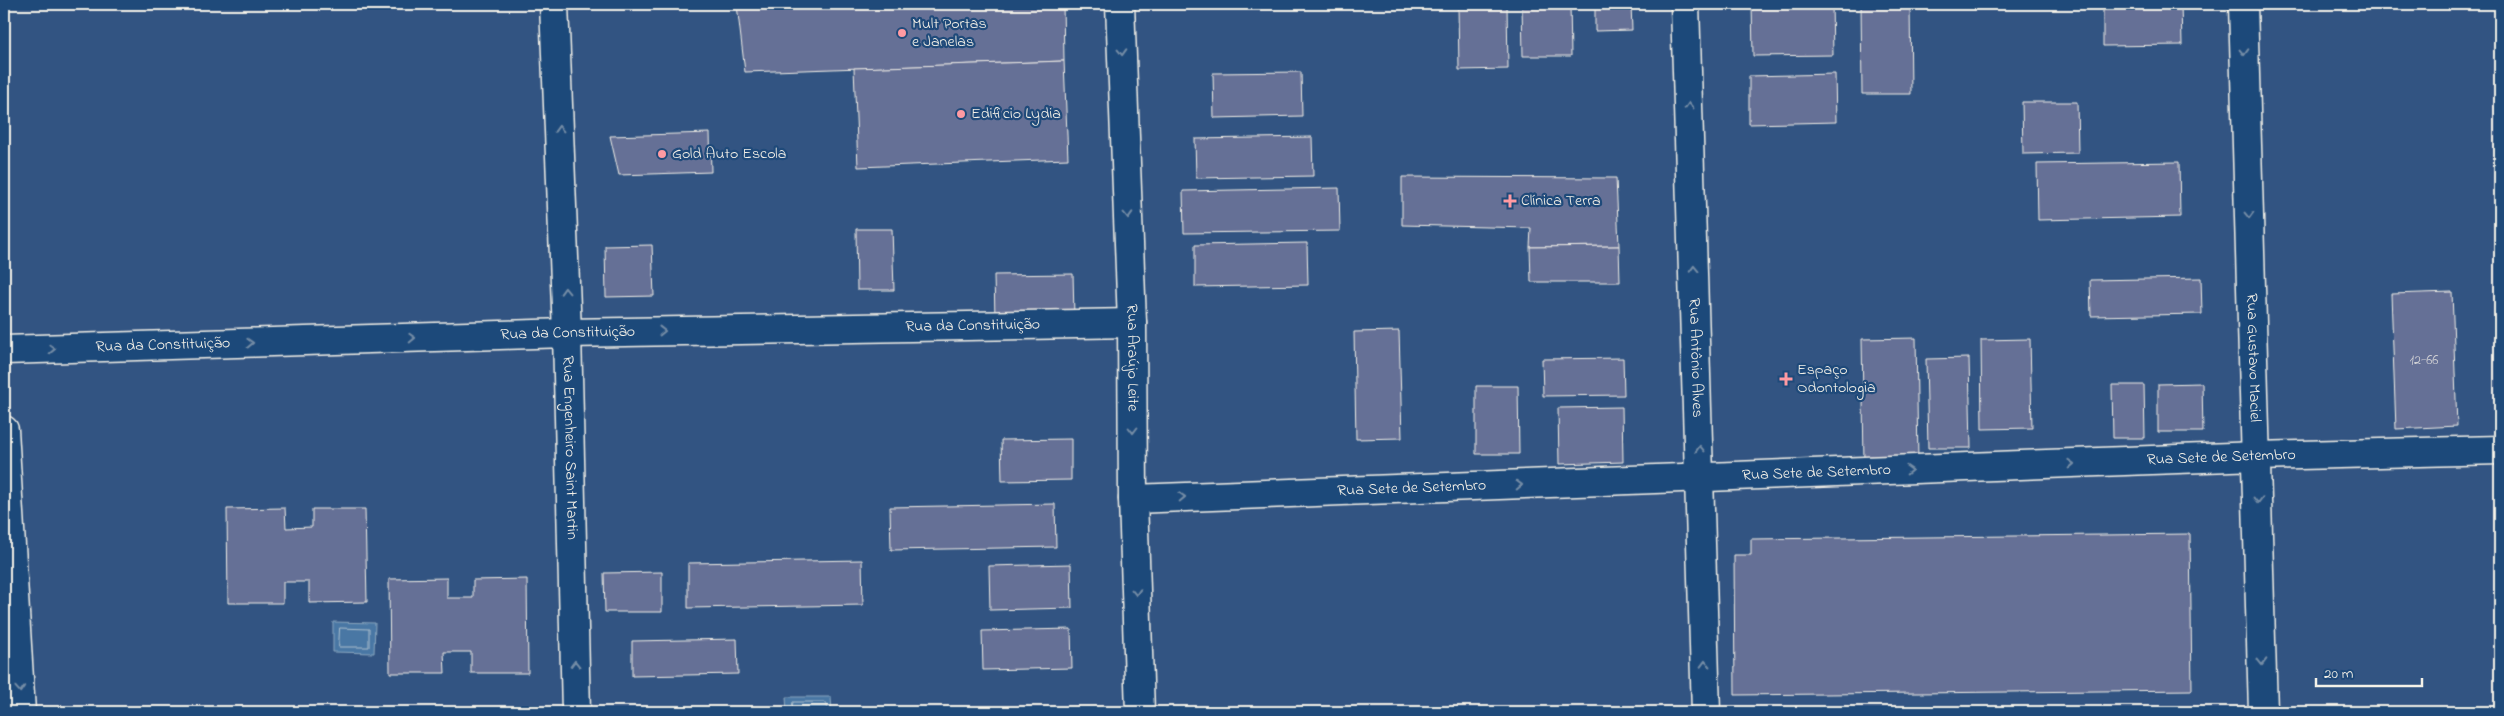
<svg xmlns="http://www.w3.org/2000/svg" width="2504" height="716" font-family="'Indie Flower',sans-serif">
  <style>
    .water { fill: #4877a4; stroke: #8da8bf }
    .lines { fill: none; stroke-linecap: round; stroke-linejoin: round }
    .shore { stroke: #afc0cd; stroke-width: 1 }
    .building { fill: #656f96; stroke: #f4f1e8 }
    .minor-casing { stroke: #f4f1e8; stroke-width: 31 }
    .minor { stroke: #1f4a7a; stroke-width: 28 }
    .oneway { stroke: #748da6 }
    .poi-dot { fill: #ff9aa2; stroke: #1f4a7a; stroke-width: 2 }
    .labels { text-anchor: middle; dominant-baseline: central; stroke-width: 4.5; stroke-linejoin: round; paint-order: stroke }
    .number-label { font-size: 14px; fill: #d0d0d4 }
    .poi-label { font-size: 16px; fill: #f4f1e8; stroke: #1f4a7a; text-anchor: start }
    .street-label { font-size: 16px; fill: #f4f1e8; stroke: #1f4a7a }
  </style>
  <rect width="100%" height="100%" fill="#325482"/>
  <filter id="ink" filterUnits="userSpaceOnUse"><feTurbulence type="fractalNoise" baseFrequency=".02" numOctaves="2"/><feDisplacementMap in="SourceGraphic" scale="10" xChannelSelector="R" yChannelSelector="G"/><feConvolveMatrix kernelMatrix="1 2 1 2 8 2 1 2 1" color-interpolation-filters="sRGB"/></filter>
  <g filter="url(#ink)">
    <g class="water">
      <path d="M333,622L375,623L374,653L333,652Z"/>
      <path d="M786,697H831L832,712H787Z"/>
    </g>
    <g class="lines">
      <g class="shore">
        <path d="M340,628L369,629V647H339Z"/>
        <path d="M791,712L793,702H824L827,704V712"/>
      </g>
    </g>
    <g class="building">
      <path d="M772,4H1063L1064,61L745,72L737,5Z"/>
      <path d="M1522,4H1570L1571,56H1523Z"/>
      <path d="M1595,4H1631L1632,30L1595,31Z"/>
      <path d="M1752,4H1832L1833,55L1753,56Z"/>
      <path d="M1861,4H1910L1911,94H1862Z"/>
      <path d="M2103,4H2181L2182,45L2103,46Z"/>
      <path d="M1458,5H1507L1508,69L1459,70Z"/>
      <path d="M1064,61L1068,159L858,167L854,68Z"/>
      <path d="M1301,72L1302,116L1214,118L1213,73Z"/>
      <path d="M1835,74L1836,122L1749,124V76Z"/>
      <path d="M2022,102H2077L2078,153L2023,154Z"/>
      <path d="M710,133L711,172L619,175L610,136Z"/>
      <path d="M1312,137L1313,176L1196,178L1195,139Z"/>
      <path d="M2179,162L2180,217L2038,220L2037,164Z"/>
      <path d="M1402,177L1616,178L1619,246L1530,247L1531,228L1402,225Z"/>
      <path d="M1339,188L1340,231L1184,233L1183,191Z"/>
      <path d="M856,229H892L894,290H857Z"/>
      <path d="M1307,243L1308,285L1195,287V245Z"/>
      <path d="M652,245L654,296L606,297L605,246Z"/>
      <path d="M1619,246L1620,282H1531L1530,247Z"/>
      <path d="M1073,274L1074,316L995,318L994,275Z"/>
      <path d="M2201,278L2202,314L2091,316L2090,280Z"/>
      <path d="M2452,292L2457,426L2396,429L2391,294Z"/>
      <path d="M1399,331L1402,438L1356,439L1354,332Z"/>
      <path d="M1916,338L1918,461L1864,462L1862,339Z"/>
      <path d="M2030,339L2032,428L1982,429L1981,340Z"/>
      <path d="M1623,358L1624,395L1543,396L1542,359Z"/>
      <path d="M1969,358L1971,448H1928L1926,359Z"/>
      <path d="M2202,383L2203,432H2158V384Z"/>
      <path d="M2112,385H2144L2145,438H2113Z"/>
      <path d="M1476,386H1518L1519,454H1476Z"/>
      <path d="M1622,407L1623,462L1559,464L1558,408Z"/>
      <path d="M1071,439V480L1002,481L1001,440Z"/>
      <path d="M1055,504L1056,547L891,550L890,507Z"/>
      <path d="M285,508L286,528L312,527V509H365L367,602L309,603V582H283V603H228L227,509Z"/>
      <path d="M2190,534L2192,690L1735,695L1734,555H1751V539Z"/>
      <path d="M862,560L863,605L688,608V563Z"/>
      <path d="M1071,564L1072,608L990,610L989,566Z"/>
      <path d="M662,572V612H605L604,573Z"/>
      <path d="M447,578V598H473V580L527,579L528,673H471V652H444L445,673H390L389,579Z"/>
      <path d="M1071,629L1072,668L983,670L982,631Z"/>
      <path d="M737,639L738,674L632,676V641Z"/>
    </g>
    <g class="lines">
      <defs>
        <g id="minor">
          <path id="s1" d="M554,4L567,333L576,712"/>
          <path id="s2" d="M1120,4L1132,323L1133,499L1140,712"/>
          <path id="s3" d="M1685,4L1706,712"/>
          <path id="s4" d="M2243,4L2263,712"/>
          <path id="s5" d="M4,350L567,333L1132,323"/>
          <path d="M4,430L21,712"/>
          <path id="s6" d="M1133,499L2257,456L2500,450"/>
        </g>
      </defs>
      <use href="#minor" class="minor-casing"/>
      <use href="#minor" class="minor"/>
    </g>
    <defs><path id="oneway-chevron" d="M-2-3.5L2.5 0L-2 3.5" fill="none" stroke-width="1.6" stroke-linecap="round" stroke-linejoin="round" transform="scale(1.25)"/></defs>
    <g class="oneway">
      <use href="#oneway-chevron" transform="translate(1122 52) rotate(88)"/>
      <use href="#oneway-chevron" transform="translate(2244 52) rotate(88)"/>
      <use href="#oneway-chevron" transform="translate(1689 106) rotate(-92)"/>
      <use href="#oneway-chevron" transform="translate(559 129) rotate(-92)"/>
      <use href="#oneway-chevron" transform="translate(1128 215) rotate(88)"/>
      <use href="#oneway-chevron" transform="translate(2249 215) rotate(88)"/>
      <use href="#oneway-chevron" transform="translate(1694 269) rotate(-92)"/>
      <use href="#oneway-chevron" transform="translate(565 291) rotate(-92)"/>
      <use href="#oneway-chevron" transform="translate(662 331) rotate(-1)"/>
      <use href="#oneway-chevron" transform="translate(412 338) rotate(-2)"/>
      <use href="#oneway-chevron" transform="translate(250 343) rotate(-2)"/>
      <use href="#oneway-chevron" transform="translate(52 349) rotate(-2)"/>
      <use href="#oneway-chevron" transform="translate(1133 430) rotate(90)"/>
      <use href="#oneway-chevron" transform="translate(1700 449) rotate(-92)"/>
      <use href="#oneway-chevron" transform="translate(2071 464) rotate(-2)"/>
      <use href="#oneway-chevron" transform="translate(1909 470) rotate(-2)"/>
      <use href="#oneway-chevron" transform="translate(1519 485) rotate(-2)"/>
      <use href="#oneway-chevron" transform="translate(1182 497) rotate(-2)"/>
      <use href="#oneway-chevron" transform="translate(2258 500) rotate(89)"/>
      <use href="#oneway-chevron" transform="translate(1136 592) rotate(88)"/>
      <use href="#oneway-chevron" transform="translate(2262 662) rotate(89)"/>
      <use href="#oneway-chevron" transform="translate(575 664) rotate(-91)"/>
      <use href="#oneway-chevron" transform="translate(1705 664) rotate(-91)"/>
      <use href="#oneway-chevron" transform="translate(20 689) rotate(86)"/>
    </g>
  </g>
  <g class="poi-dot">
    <circle cx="902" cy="33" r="5"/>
    <circle cx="961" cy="114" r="5"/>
    <circle cx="662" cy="154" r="5"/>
    <path d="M1507.5 193.5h5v5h5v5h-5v5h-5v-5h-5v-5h5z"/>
    <path d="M1783.5 371.5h5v5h5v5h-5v5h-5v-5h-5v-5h5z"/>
  </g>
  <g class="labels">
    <g class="number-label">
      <text x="2424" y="360">12-66</text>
    </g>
    <g class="poi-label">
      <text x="912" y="24">Mult Portas<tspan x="912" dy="18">e Janelas</tspan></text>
      <text x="971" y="114">Edificio Lydia</text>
      <text x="672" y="154">Gold Auto Escola</text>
      <text x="1521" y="201">Clínica Terra</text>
      <text x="1797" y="370">Espaço<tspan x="1797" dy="18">Odontologia</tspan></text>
    </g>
    <g class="street-label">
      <text stroke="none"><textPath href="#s5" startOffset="969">Rua da Constituição</textPath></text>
      <text stroke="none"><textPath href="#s5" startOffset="564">Rua da Constituição</textPath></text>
      <text stroke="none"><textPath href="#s5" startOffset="159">Rua da Constituição</textPath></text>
      <text stroke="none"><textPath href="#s2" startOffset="354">Rua Araújo Leite</textPath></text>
      <text stroke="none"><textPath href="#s3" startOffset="354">Rua Antônio Alves</textPath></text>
      <text stroke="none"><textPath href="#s4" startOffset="354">Rua Gustavo Maciel</textPath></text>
      <text stroke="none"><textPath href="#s1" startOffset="444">Rua Engenheiro Saint Martin</textPath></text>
      <text stroke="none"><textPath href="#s6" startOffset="1089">Rua Sete de Setembro</textPath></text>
      <text stroke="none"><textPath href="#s6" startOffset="684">Rua Sete de Setembro</textPath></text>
      <text stroke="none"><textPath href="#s6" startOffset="279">Rua Sete de Setembro</textPath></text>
    </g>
  </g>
  <rect width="2504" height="716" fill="none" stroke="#1f4a7a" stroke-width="20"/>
  <rect x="10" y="10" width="2484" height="696" fill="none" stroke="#f4f1e8" stroke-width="2" filter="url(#ink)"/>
  <path d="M2316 678v8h106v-8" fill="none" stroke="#f4f1e8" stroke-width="2.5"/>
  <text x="2324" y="678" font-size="15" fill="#f4f1e8" stroke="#1f4a7a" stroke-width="4" paint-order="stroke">20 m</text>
</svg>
